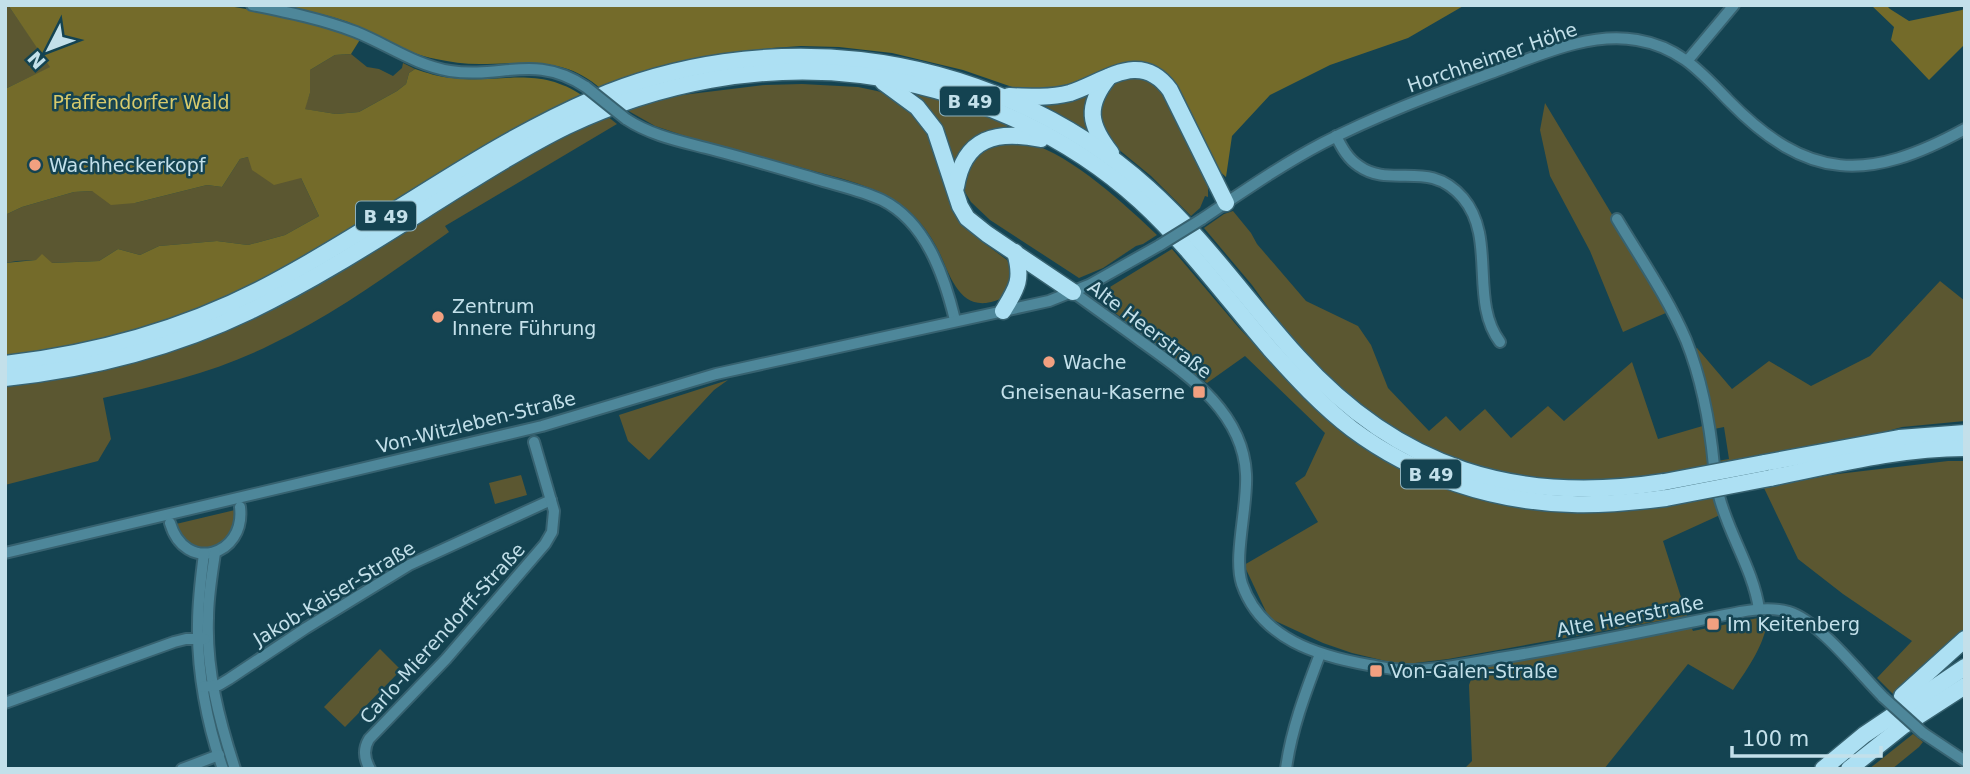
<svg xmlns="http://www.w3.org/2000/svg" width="1970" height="774" font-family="'DejaVu Sans',sans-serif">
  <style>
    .green { fill: #5b5731 }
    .forest { fill: #746b2a }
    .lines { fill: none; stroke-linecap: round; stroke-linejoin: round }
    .minor-casing { stroke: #376270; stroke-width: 14 }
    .highway-casing { stroke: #376270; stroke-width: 19 }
    .minor { stroke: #4e879a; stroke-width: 10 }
    .highway { stroke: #ade0f3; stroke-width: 16 }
    .minor-bridge-casing { stroke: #376270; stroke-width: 14; stroke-linecap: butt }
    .highway-bridge-casing { stroke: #376270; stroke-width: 19; stroke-linecap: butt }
    .minor-bridge { stroke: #4e879a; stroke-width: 10 }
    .highway-bridge { stroke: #ade0f3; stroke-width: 16 }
    .poi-dot { fill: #f2a080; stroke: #144351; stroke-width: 2.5 }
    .labels { text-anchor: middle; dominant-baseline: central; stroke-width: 5; stroke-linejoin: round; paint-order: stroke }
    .shield { fill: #144351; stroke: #8eb1bc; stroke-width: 2 }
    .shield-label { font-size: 18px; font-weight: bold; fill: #c3e0ea }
    .street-label { font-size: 19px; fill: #c3e0ea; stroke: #144351 }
    .park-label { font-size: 19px; fill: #d7ca6c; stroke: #144351 }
    .poi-label { font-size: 19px; fill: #c3e0ea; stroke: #144351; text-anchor: start }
  </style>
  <rect width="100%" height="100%" fill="#144351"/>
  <g class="green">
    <path d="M5,5H8L51,67L5,89Z"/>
    <path d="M351,54L367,67L379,69L393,76L402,68L403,63L415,69L409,73L406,84L397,91L359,112L336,114L304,109L310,93V70L335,55Z"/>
    <path d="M1136,75L1161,87L1208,183V197L1205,196L1200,208L1191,216L1151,176L1112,144L1101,128L1098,105L1116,80Z"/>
    <path d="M802,84L858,87L877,91L891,95L926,124L964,224L980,240L1007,260L1011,268L1013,274L1006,295C1000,300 993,302 986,303C955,306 948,267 936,246C930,235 923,225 914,216C894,195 869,187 843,179L685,136L655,126L625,109L666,97L765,85Z"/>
    <path d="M917,92L934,96L1009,123L1005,130L955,170L915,99Z"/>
    <path d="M1089,94L1090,132L1038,102Z"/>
    <path d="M1545,103L1664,301L1668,312L1623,332L1590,251L1550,176L1540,130Z"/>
    <path d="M607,116L617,124L445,226L449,232C392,272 335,314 272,344C219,371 160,385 103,398L111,439L98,461L5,485V383Z"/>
    <path d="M998,142C1008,143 1021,141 1031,144C1070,154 1128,207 1157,235L1143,244L1136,246L1103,268L1079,278L990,220L971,202L965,192L964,179L966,169L980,150Z"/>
    <path d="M248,157L301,178L319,216L285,235L248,245L217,241L159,246L140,255L118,249L99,261L51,263L36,260L17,261L5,263V215L22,207L74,192L92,191L135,203L207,185L222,187L240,159Z"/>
    <path d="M1233,211L1251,233L1257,244L1306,301L1358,326L1371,345L1388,388L1429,431L1446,416L1460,431L1485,409L1511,438L1548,406L1564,421L1632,362L1658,439L1706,425L1712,466L1631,481H1533L1453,460L1396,433L1353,402L1295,345L1252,285L1204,228L1224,214Z"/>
    <path d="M1172,249L1239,328L1331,422L1355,440L1536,509L1593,512L1715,496L1720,515L1663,541L1687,616L1448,659L1415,663H1394L1352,653L1323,643L1269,618L1244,565L1318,522L1295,483L1305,476L1325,433L1245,356L1207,383L1102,303L1104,301L1105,290Z"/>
    <path d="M1940,281L1965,301V421L1902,427L1880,433L1718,465L1717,461L1729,459L1724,427L1714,429L1692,350L1697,348L1732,389L1769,361L1811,386L1870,356Z"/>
    <path d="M728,380L714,390L649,460L628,441L619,415Z"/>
    <path d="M1948,461H1965V632L1896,697L1877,678L1912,641L1843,594L1798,559L1764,488L1829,475Z"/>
    <path d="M521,475L527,495L495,504L489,483Z"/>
    <path d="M235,510C242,538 203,564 183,539C180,535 178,528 176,524Z"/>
    <path d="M1768,616C1766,643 1748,668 1733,690L1688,664L1604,769H1464L1472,761L1469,685L1472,677L1486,665L1611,644L1691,627L1693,631Z"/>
    <path d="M380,649L401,670L345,727L324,707Z"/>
    <path d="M1913,734L1923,742L1919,747L1892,769H1869Z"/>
  </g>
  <g class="forest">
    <path d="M8,5H223L297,18L361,38L351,54L335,55L310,70V93L305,109L336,114L359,112L397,91L406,84L409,73L415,69C427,73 439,77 452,78C502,84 537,65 583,96L334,243L240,294L153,328L5,361V263L36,260L42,254L52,263L99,261L118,249L140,255L159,246L217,241L248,245L285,235L319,216L301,178L274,185L252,170L248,157L240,159L222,187L207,185L135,203L111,205L92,191L74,192L22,207L5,215V89L50,67Z"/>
    <path d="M280,5H1465L1408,38L1330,65L1270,95L1232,136L1226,177L1216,168L1159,72L1066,90L1018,89L963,70L892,53L839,47L801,46L772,48L703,59L601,89C564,55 524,64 479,64C465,64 450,62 436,59C404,53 378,35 348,22C326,14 303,10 280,5Z"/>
    <path d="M1871,5H1886L1890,9L1909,21L1962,10L1965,8V44L1929,80L1891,40L1894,27Z"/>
  </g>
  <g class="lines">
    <defs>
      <g id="minor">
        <path d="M252,5C287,12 322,19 356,32C388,45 415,65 450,71C502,79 535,53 586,87"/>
        <path d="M1688,60L1734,5"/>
        <path d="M626,119C650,135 679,141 706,148C745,158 782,169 820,180C840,186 863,191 882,200C926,222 944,275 955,320"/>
        <path d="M1336,136C1342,148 1348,159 1359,166C1391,189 1429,158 1463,198C1497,238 1469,301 1500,342"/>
        <path d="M1202,219C1241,193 1281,165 1323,143C1379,114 1440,92 1499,70C1542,54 1590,32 1637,40C1679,47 1700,71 1728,100C1808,182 1868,182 1965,129"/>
        <path d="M1617,219C1641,259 1668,298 1686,340C1702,380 1710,424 1714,466"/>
        <path d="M1073,292C1096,309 1119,325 1142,342C1188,375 1243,412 1246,474C1248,506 1233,557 1242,584C1261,639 1318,656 1369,665C1381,667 1394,670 1406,670C1437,670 1470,663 1500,658C1581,645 1660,628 1740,612C1756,609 1773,607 1789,612C1819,621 1860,674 1883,697"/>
        <path d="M1719,496C1729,535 1753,569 1759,609"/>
        <path d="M170,523C185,574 246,556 240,507"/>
        <path d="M5,553L542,426L716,374L1049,301L1089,285L1160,245"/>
        <path d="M215,553C212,574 208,596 208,618C206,670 219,720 235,769"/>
        <path d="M204,554C201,577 198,601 198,624C197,671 207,725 223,769"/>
        <path d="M203,687L219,685L229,679L306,628L409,565L551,500"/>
        <path d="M5,703L174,642L186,639H205"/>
        <path d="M1923,733L1965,761"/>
        <path d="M182,769L219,755"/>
        <path d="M370,769C364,759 363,749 369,739L446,659L545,544L552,532L554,511L534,442"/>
        <path d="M1286,769C1291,730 1306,691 1320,654"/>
      </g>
      <g id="highway">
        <path d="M1109,77C1085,106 1089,125 1111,153"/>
        <path d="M883,82L917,107L935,130L960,206L967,218L987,234L1073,292"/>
        <path d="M1009,96C1030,97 1050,98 1070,93C1105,82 1140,49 1170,90L1226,203"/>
        <path d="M956,187C964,137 997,130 1041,139"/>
        <path d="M1003,311C1017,288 1023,280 1015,252"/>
        <path d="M5,364C99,353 191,327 274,282C382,225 480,148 593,99C676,63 770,50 860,60C965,72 1070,117 1148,188C1205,239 1248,302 1298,357C1399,469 1517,505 1664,482"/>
        <path d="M5,378C90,369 173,348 250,311C323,276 392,230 461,187C496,165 530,144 567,126C658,83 760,63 861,75C963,88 1064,132 1140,201C1189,246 1228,300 1271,350C1296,378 1322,406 1352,429C1415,476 1493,502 1572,504C1603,505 1635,502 1666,498"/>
        <path d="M1764,463L1899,438L1965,433"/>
        <path d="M1770,478C1834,465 1899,448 1965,448"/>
        <path d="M1902,696L1965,639"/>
        <path d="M1823,769L1864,735L1965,667"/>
        <path d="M1849,769L1903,726L1965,686"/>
      </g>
    </defs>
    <use href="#minor" class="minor-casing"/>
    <use href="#highway" class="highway-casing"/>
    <use href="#minor" class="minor"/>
    <use href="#highway" class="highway"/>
    <defs>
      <g id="minor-bridge">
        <path d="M586,87L626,119"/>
        <path d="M1160,245L1202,219"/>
        <path d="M1883,697L1923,733"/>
      </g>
      <g id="highway-bridge">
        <path d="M1664,482L1764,463"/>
        <path d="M1666,498L1770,478"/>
      </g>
    </defs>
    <use href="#minor-bridge" class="minor-bridge-casing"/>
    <use href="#highway-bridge" class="highway-bridge-casing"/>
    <use href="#minor-bridge" class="minor-bridge"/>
    <use href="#highway-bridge" class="highway-bridge"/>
  </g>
  <g class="poi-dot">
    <circle cx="35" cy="165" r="7"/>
    <circle cx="438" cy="317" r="7"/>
    <circle cx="1049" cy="362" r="7"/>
    <rect x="1192" y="385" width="14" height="14" rx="3.5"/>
    <rect x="1706" y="617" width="14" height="14" rx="3.5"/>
    <rect x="1369" y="664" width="14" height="14" rx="3.5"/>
  </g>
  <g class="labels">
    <g class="shield">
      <rect x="940" y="86.5" width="60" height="29" rx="5"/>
      <rect x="356" y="201.5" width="60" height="29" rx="5"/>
      <rect x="1401" y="459.5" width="60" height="29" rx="5"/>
    </g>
    <g class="shield-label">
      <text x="970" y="101">B 49</text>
      <text x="386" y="216">B 49</text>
      <text x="1431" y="474">B 49</text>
    </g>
    <g class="street-label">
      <text transform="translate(1492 57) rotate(-19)">Horchheimer Höhe</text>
      <text transform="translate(1150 329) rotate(37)">Alte Heerstraße</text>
      <text transform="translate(476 422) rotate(-14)">Von-Witzleben-Straße</text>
      <text transform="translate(334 593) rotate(-31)">Jakob-Kaiser-Straße</text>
      <text transform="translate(1630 616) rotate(-11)">Alte Heerstraße</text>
      <text transform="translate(442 633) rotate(-48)">Carlo-Mierendorff-Straße</text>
    </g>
    <g class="park-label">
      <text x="141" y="102">Pfaffendorfer Wald</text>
    </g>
    <g class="poi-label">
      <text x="49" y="165">Wachheckerkopf</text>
      <text x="452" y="306">Zentrum<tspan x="452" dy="22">Innere Führung</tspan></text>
      <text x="1063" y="362">Wache</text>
      <text x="1185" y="392" text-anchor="end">Gneisenau-Kaserne</text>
      <text x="1727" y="624">Im Keitenberg</text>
      <text x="1390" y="671">Von-Galen-Straße</text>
    </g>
  </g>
  <rect width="1970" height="774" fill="none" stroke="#c3e0ea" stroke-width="14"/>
  <g transform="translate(49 49) rotate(228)" stroke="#144351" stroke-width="5" paint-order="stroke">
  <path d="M0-5L12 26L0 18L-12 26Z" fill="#c3e0ea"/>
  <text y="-10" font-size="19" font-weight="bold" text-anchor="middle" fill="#c3e0ea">N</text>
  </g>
  <path d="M1732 746v10h149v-10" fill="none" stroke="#c3e0ea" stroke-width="3.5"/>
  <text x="1742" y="746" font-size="21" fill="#c3e0ea" stroke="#144351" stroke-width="5" paint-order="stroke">100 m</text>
</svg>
